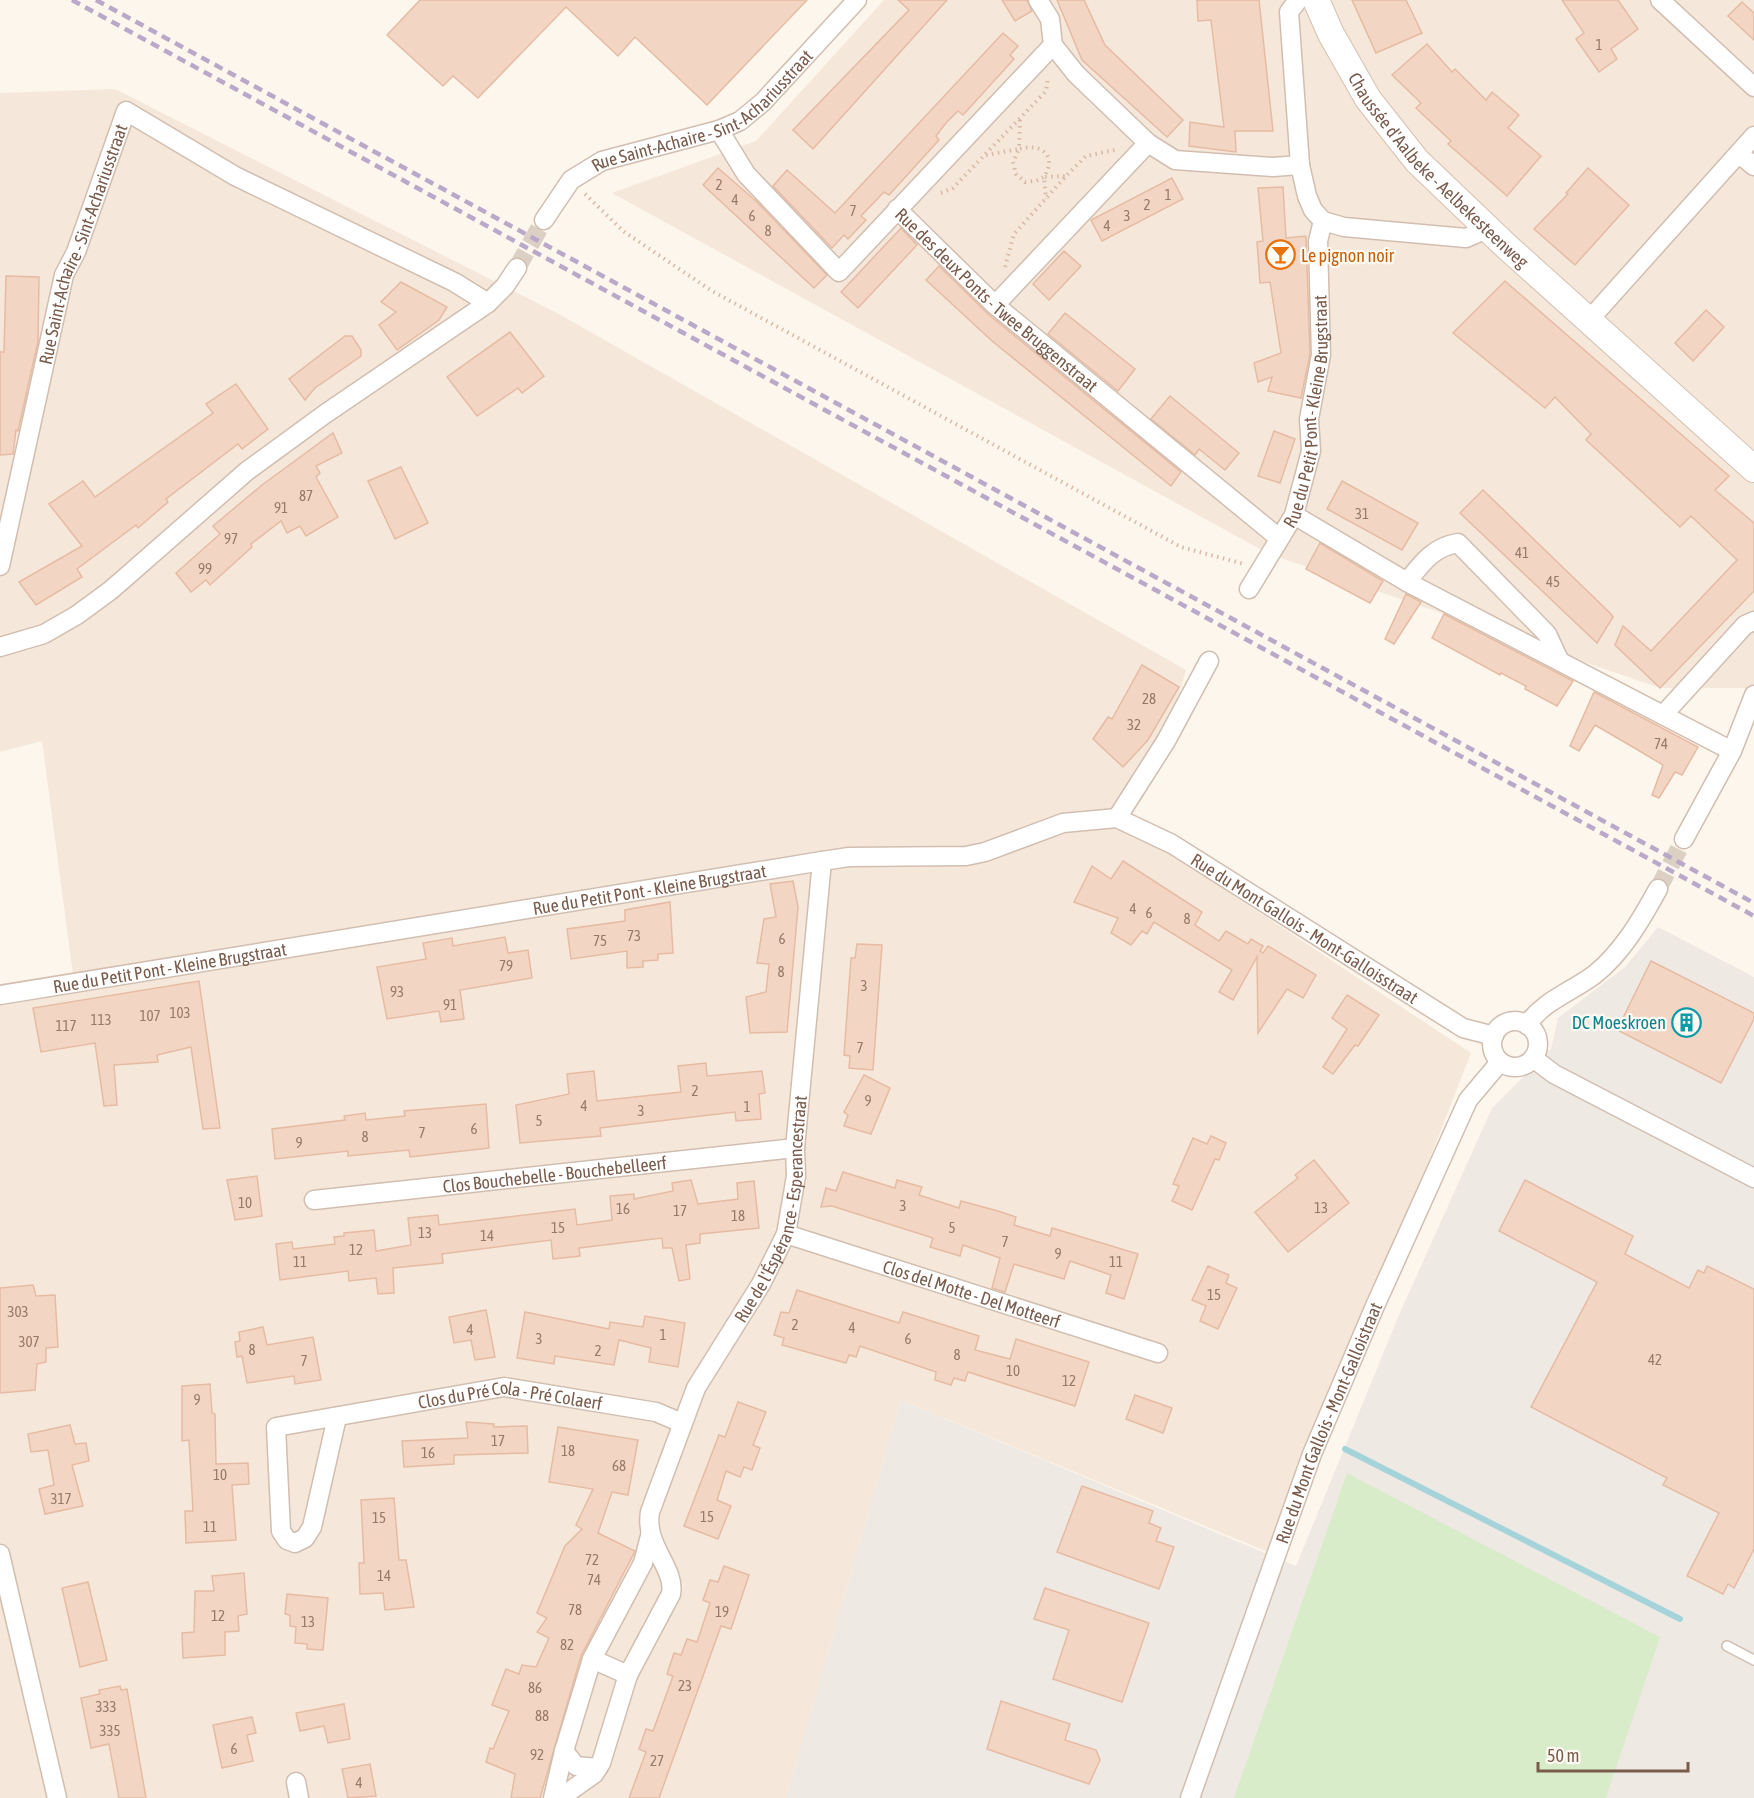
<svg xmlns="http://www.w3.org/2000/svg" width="1754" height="1798" font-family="'Asap Condensed',sans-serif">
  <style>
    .residential { fill: #f5e8da }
    .industrial { fill: #efe9e4 }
    .green { fill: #d8ecc9 }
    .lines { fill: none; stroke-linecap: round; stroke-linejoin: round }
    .stream { stroke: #a5d3da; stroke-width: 6 }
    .building { fill: #f3d5c3; stroke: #e6bba3; stroke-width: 1.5 }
    .minor-tunnel { stroke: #dcd0c4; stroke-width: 18; stroke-dasharray: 18 9; stroke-linecap: butt }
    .service-casing { stroke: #d1beb0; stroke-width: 12 }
    .minor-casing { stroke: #d1beb0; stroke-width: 21 }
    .secondary-casing { stroke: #d6c0b0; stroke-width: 28 }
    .path { stroke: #d9b8a5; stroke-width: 4; stroke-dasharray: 1.5 4.5; stroke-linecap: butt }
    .service { stroke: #fff; stroke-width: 9 }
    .minor { stroke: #fff; stroke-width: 18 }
    .secondary { stroke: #fff; stroke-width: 26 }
    .rail { stroke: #b9a8c9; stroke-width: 4.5; stroke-dasharray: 9 6; stroke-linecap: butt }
    .labels { text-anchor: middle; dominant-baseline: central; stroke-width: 4.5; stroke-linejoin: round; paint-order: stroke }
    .number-label { font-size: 15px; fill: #987a6a }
    .street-label { font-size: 18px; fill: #7a5c4d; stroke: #fffaf3 }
    .food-label { font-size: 18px; fill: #c56008; stroke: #fffaf3; text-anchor: start }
    .culture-label { font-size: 18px; fill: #0d838f; stroke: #fffaf3; text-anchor: end }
  </style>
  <rect width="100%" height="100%" fill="#fdf6ec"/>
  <g class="residential">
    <path d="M884,0H1754V688H1660L1269,554L612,193L756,141Z"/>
    <path d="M115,89L557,313L1186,670L1166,741L1117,818L1471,1053L1275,1555L901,1400L786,1798H0V995L74,982L42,741L0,752V93Z"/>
  </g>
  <path class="industrial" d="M1658,927L1754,977V1798H786L901,1400L1296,1566L1399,1315L1492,1108L1551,1049L1558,1018L1625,967Z"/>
  <path class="green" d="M1347,1473L1660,1637L1606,1798H1234Z"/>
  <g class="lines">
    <path class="stream" d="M1345,1449L1680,1619"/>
  </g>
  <g class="building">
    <path d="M420,0H807L707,105L635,37L618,56L566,7L478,98L453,76L443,86L387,35Z"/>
    <path d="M898,0H947L813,149L793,130L909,10Z"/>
    <path d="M1002,0H1027L1032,11L1015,21Z"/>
    <path d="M1057,0H1084L1105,45L1183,120L1167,137L1082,60Z"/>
    <path d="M1197,0H1259L1273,131H1235L1236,152L1189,146L1190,122L1224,127L1211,20L1198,21Z"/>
    <path d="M1352,0H1406L1422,33L1376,53Z"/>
    <path d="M1562,0H1618L1638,29L1611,49L1617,59L1599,72L1576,39L1584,33Z"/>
    <path d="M1742,2L1754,13V40L1728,16Z"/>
    <path d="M1003,33L1018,46L1010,55L1014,59L963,115L958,111L946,123L936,136L939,140L889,195L884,192L861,216L866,220L848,239L844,235L832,248L773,186L787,170L835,213Z"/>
    <path d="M1427,44L1452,72L1455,69L1486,100L1492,92L1519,115L1508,128L1541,156L1507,196L1448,144L1451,141L1416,108L1421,103L1392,75Z"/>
    <path d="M718,168L757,202L827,275L814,288L703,185Z"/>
    <path d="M1588,168L1629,205L1575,265L1534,229L1568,194L1566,193Z"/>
    <path d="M1172,178L1183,199L1102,241L1091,220Z"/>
    <path d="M1283,187L1286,238L1306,236L1310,354L1301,398L1268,391L1272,377L1258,382L1254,363L1281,353L1270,282L1260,283L1257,242L1263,241L1258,188Z"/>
    <path d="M901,228L917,245L858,308L841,292Z"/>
    <path d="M1064,251L1081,266L1049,300L1033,284Z"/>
    <path d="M939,266L988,314L1181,472L1171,486L992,341L926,280Z"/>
    <path d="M6,276L39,277L38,341L18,431L16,430L13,454L0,455V352H4Z"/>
    <path d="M1505,281L1729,476L1715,490L1754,523V591L1660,688L1615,645L1623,626L1651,651L1737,560L1691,516L1680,527L1586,440L1591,434L1555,397L1545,408L1453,333Z"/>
    <path d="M401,282L447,307L439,320L397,350L379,325L396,312L381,302Z"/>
    <path d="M1706,310L1724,327L1693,361L1675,343Z"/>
    <path d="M1065,313L1135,369L1118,391L1048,334Z"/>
    <path d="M510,332L544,376L522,393L518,388L477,416L447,377Z"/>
    <path d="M345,336H352L361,350V356L315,388L305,400L289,379Z"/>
    <path d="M236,384L268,429L242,449L238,444L166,499L168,502L138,528L136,525L77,569L82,577L36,605L19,582L82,546L49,504L83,481L95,497L213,413L206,404Z"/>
    <path d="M1170,396L1239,453L1225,470L1199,449L1195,455L1151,419Z"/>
    <path d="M1274,431L1295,439L1280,483L1258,476Z"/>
    <path d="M333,433L342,453L316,466L320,473L316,477L338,517L306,536L300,526L287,533L281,521L251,544L252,547L210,585L206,580L191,592L176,573L220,534L213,526L262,485Z"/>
    <path d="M401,467L428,523L395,539L368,481Z"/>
    <path d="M1342,481L1418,523L1402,550L1327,509Z"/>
    <path d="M1483,490L1611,614L1613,617L1597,643L1460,513Z"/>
    <path d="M1320,543L1383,581L1370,603L1306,569Z"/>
    <path d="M1406,594L1421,602L1394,644L1385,639Z"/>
    <path d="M1444,614L1573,681L1557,706L1525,689L1526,686L1501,673L1500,675L1432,638Z"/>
    <path d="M1142,665L1179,687L1148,740L1123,767L1093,739L1108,717L1112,719Z"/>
    <path d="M1594,692L1698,747L1682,775L1675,772L1659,798L1652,795L1663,765L1626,743L1595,725L1579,751L1570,746Z"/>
    <path d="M1123,861L1202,912L1195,925L1219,941L1226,931L1248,944L1251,939L1263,946L1260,951L1263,953L1268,946L1316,975L1303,998L1287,989L1258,1033L1257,957L1233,1000L1219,992L1232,970L1154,922L1147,934L1142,931L1131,945L1111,933L1118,918L1074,902L1092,866L1111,879Z"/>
    <path d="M793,881L798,907L787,1032L750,1033L746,997L766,992L769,964L757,963L764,919L776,917L770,884Z"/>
    <path d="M670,902L673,953L658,954V960L643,961V967L627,968V951L571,959L567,929L625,921V910Z"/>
    <path d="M505,937L508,953L528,950L532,978L460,990L464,1019L441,1022L439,1011L387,1019L377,967L426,959L423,943L452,938L453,946Z"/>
    <path d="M857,944L882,945L873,1070L849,1068L850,1056L844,1055L851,958H855Z"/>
    <path d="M1651,961L1754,1013V1019L1721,1083L1617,1030Z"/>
    <path d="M199,981L220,1128L203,1129L191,1047L157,1055L158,1062L114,1065L117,1105L104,1106L95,1043L41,1052L33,1008Z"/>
    <path d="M1347,995L1379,1015L1358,1046L1355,1045L1333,1074L1323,1067L1347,1029L1332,1018Z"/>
    <path d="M706,1063L707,1076L762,1071L765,1093L759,1094L761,1119L736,1121L735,1112L600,1128L601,1136L520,1143L516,1105L569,1094L567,1074L594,1071L597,1101L681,1092L678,1066Z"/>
    <path d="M864,1075L890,1088L871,1134L844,1126L848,1115L844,1112Z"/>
    <path d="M486,1104L489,1148L410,1157L409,1150L348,1156V1151L275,1159L272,1129L345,1120L344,1116L365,1113L366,1120L405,1116L404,1111Z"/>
    <path d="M1211,1136L1226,1143L1219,1160L1215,1159L1192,1210L1172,1201L1179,1186L1173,1184L1193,1138L1207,1144Z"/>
    <path d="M1314,1160L1349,1203L1288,1252L1255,1212L1298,1178L1295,1175Z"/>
    <path d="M843,1172L895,1188L897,1180L922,1187L919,1195L959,1208L961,1201L998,1211L1016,1217L1014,1225L1050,1236L1052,1228L1138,1254L1124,1299L1106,1293L1111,1275L1070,1261L1064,1279L1014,1264L1005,1292L992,1288L1000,1258L963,1245L960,1256L930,1247L933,1238L832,1206L821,1207L826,1188L836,1191Z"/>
    <path d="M257,1176L262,1216L235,1220L227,1180Z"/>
    <path d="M691,1180L698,1204L738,1199L737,1183L754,1181L759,1228L700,1234V1243L686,1245L690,1279L679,1281L672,1248H663L662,1238L579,1248L580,1256L553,1259L551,1240L442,1254L443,1263L393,1268L394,1293L378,1294L376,1278L349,1281L348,1271L280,1280L276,1244L292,1242L293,1249L335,1244L334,1237L344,1236V1233L374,1230L376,1251L411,1245L408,1218L438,1215L439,1225L575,1209L577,1225L612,1220L610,1196L634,1194V1199L673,1191L672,1183Z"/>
    <path d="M1525,1180L1633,1236L1625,1254L1689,1288L1698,1270L1704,1273L1707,1266L1754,1289V1549L1734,1588L1728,1584L1723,1594L1687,1576L1719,1513L1663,1485L1667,1478L1531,1407L1597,1282L1499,1231Z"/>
    <path d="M1208,1266L1229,1275L1226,1283L1237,1288L1218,1329L1200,1321L1206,1306L1192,1300Z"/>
    <path d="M33,1285L36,1296L55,1295L58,1347L46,1348V1362L37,1364L35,1390L0,1393V1288Z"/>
    <path d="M797,1290L899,1323L903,1312L979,1336L975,1350L1010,1359L1016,1339L1089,1362L1075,1406L968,1372L965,1381L954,1378L951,1385L935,1380L936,1372L860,1346L856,1357L849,1355L846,1363L782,1345L784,1338L774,1335L781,1312L789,1313Z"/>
    <path d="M486,1310L495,1357L475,1360L471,1340L454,1343L449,1317Z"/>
    <path d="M525,1312L609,1329L610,1322L643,1327L645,1316L685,1323L678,1367L649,1362L651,1348L619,1340L614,1365L555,1356L554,1364L517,1358Z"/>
    <path d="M263,1327L267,1345L313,1337L321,1380L295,1384L294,1376L247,1383L242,1356L237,1357L235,1342L240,1341L239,1332Z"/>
    <path d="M210,1384L212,1413L215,1414L216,1464L248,1463L249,1484L232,1485L236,1540L186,1543L185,1511H193L189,1440L182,1441V1386Z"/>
    <path d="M1135,1395L1172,1408L1163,1433L1126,1419Z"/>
    <path d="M738,1402L766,1412L753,1445L760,1448L752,1470L744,1467L740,1477L726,1471L717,1500L731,1506L718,1539L684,1526L719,1435L725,1437Z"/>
    <path d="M466,1422L494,1424V1427L527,1426L528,1453L454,1455V1464L404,1467L402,1441L468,1438Z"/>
    <path d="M70,1425L75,1444L86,1443L89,1461L72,1465L83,1506L45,1514L39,1489L54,1485L48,1450L31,1452L28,1434Z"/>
    <path d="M558,1427L638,1440L628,1495L612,1492L598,1533L635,1551L581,1656L540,1798H511L515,1774L486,1762L490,1748L493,1749L509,1711L492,1705L506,1669L519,1674L522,1665L536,1667L549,1638L537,1632L547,1618L537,1613L565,1546L582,1529L576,1525L593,1489L549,1482Z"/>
    <path d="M1082,1486L1153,1511L1149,1523L1161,1528L1156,1541L1174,1547L1159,1589L1057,1552Z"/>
    <path d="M394,1498L399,1560H406L414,1607L385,1610L383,1593L360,1594L359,1563H364L361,1500Z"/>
    <path d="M724,1566L749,1575L731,1629L721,1626L659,1798H629L646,1752L639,1749L646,1729L653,1731L673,1676L667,1674L674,1653L681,1655L687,1639L697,1642L710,1603L703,1600L710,1580L718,1582Z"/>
    <path d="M244,1573L247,1614L238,1616L239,1631L225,1632V1655L183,1658L182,1633L194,1632L195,1591H214L212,1576Z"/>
    <path d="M88,1582L107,1660L80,1667L62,1588Z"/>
    <path d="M1045,1588L1149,1623L1122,1702L1053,1679L1069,1630L1034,1619Z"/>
    <path d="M287,1594L328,1598L323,1650L307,1649V1644L295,1643L296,1627L290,1626V1615L285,1614Z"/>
    <path d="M120,1686L121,1690L127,1689L146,1798H119L109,1744L91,1748L81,1698L100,1694L99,1690Z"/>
    <path d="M1001,1701L1070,1724L1065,1740L1096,1750L1100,1760L1089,1784L987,1749Z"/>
    <path d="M344,1704L350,1739L328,1743L324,1726L300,1731L296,1713Z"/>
    <path d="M252,1717L256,1733L247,1735L253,1761L222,1768L213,1725Z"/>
    <path d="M370,1764L376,1796L348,1798L342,1769Z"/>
  </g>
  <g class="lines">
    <g class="minor-tunnel">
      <path d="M517,268L544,220"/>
      <path d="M1658,889L1684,839"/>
    </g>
    <defs>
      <path id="service" d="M1727,1646L1754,1660"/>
      <g id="minor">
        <path d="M1038,0L1050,19L1053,45L1076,74L1148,143L1175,160L1273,167L1300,165"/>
        <path d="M1298,0L1289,12L1300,165L1307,196L1313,210L1323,221L1344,227L1466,238L1487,229"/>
        <path d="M1660,0L1754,87"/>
        <path d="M719,130L746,174L839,272L1053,45"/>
        <path d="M1739,154L1754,166"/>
        <path id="s1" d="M897,209L995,305L1279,538"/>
        <path id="s2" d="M544,220L571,180L602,161L719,130L740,121L763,102L857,0"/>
        <path d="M995,305L1148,143"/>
        <path d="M1589,320L1754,136"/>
        <path d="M1294,515L1407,582L1732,751"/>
        <path id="s3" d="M0,566L64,275L76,252L126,111L235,176L454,282L488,303"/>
        <path d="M1407,582C1422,563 1433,547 1458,543L1547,634L1559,660"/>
        <path id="s4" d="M1249,589L1294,515L1311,451L1309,419L1321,355L1318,241L1323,221"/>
        <path d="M0,647L44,634L77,615L111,590L247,471L325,414L488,303L505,286L517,268"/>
        <path d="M1663,715L1745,625L1754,621"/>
        <path id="s5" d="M1117,818L1172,844L1463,1028L1494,1036"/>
        <path d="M1117,818L1166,741L1209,661"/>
        <path d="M1684,839L1732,751L1754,695"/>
        <path id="s6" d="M0,995L822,861L849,857L966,856L985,852L1063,823L1117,818"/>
        <circle cx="1515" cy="1044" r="23"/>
        <path d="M1527,1025C1543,1001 1571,992 1594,975C1622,953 1641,920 1658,889"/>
        <path d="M1533,1058L1554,1074L1754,1178"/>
        <path id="s7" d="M314,1200L795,1148"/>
        <path id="s8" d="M786,1234L1158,1353"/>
        <path id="s9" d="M337,1417L312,1527L305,1538L295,1543L287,1540L281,1531L276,1427L504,1387L656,1412L682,1423"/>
        <path d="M0,1554L57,1798"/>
        <path d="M592,1659L628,1675"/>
        <path d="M564,1751L576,1766L598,1768"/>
        <path d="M296,1782L299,1798"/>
        <path d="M553,1798L564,1751L592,1659L643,1563L650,1536"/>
        <path id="s10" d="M560,1798L594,1774L601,1763L628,1675L671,1594C676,1568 644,1546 650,1512L696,1388L761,1284L786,1234L796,1176L795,1148L822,861"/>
        <path id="s11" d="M1190,1798L1312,1454L1375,1306L1468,1100L1500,1062"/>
      </g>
      <g id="secondary">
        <path id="s12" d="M1316,0L1331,34L1368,99L1417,161L1505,245L1754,469"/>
      </g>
    </defs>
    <use href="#service" class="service-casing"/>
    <use href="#minor" class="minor-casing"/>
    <use href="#secondary" class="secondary-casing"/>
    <g class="path">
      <path d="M1020,120L1019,149C1040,143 1058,154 1044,177L1066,176"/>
      <path d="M986,155L1019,149L1013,162L1016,174L1025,182L1036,181L1044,177L1046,199"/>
      <path d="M941,193L953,188L1046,91L1048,78"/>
      <path d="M585,194L623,231L712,291L1181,547L1244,564"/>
      <path d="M1005,267L1014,234L1066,176L1086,156L1115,150"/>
    </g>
    <use href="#service" class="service"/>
    <use href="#minor" class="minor"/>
    <use href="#secondary" class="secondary"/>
    <g class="rail">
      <path d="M72,0L1754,916"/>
      <path d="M96,0L1754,903"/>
    </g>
  </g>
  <defs>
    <symbol id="bar-ring" viewBox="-11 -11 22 22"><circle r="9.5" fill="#fffaf3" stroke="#e8710a" stroke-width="1.5"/><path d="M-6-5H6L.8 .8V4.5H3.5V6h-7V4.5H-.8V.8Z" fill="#e8710a"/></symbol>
    <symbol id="building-ring" viewBox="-11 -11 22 22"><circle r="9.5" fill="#fffaf3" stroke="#0f9aa8" stroke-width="1.5"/><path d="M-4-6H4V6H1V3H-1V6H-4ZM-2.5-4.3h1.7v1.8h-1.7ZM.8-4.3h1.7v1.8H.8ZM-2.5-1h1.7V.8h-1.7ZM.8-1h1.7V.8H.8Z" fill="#0f9aa8"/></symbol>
  </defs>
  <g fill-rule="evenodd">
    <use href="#bar-ring" x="1264" y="238" width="33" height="33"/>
    <use href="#building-ring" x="1670" y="1006" width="33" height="33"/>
  </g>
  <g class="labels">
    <g class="number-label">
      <text x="1599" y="44">1</text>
      <text x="719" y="184">2</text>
      <text x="1168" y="194">1</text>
      <text x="735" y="199">4</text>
      <text x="1147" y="204">2</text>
      <text x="853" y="210">7</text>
      <text x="752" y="215">6</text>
      <text x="1127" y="215">3</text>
      <text x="1107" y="225">4</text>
      <text x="768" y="230">8</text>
      <text x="306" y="495">87</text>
      <text x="281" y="507">91</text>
      <text x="1362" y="513">31</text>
      <text x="231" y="538">97</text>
      <text x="1522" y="552">41</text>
      <text x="205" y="568">99</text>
      <text x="1553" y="581">45</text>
      <text x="1149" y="698">28</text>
      <text x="1134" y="724">32</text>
      <text x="1661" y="743">74</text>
      <text x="1133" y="908">4</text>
      <text x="1149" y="912">6</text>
      <text x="1187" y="918">8</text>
      <text x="634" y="935">73</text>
      <text x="782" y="938">6</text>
      <text x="600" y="940">75</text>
      <text x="506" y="965">79</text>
      <text x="781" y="971">8</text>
      <text x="864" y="985">3</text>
      <text x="397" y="991">93</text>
      <text x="450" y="1004">91</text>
      <text x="180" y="1012">103</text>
      <text x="150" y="1015">107</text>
      <text x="101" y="1019">113</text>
      <text x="66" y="1025">117</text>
      <text x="860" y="1047">7</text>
      <text x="695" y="1090">2</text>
      <text x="868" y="1100">9</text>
      <text x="584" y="1105">4</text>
      <text x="747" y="1106">1</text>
      <text x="641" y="1110">3</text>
      <text x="539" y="1120">5</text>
      <text x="474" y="1128">6</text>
      <text x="422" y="1132">7</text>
      <text x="365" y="1136">8</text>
      <text x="299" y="1142">9</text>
      <text x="245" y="1202">10</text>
      <text x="903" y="1205">3</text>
      <text x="1321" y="1207">13</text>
      <text x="623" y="1208">16</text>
      <text x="680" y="1210">17</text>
      <text x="738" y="1215">18</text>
      <text x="558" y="1227">15</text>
      <text x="952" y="1227">5</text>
      <text x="425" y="1232">13</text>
      <text x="487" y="1235">14</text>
      <text x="1005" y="1241">7</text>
      <text x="356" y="1249">12</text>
      <text x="1058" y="1253">9</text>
      <text x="300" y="1261">11</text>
      <text x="1116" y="1261">11</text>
      <text x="1214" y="1294">15</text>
      <text x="18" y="1311">303</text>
      <text x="795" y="1324">2</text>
      <text x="852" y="1327">4</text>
      <text x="470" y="1329">4</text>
      <text x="663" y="1334">1</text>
      <text x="539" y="1338">3</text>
      <text x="908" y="1338">6</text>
      <text x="29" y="1341">307</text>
      <text x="252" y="1349">8</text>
      <text x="598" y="1350">2</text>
      <text x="957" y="1354">8</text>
      <text x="1655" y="1359">42</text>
      <text x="304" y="1360">7</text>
      <text x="1013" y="1370">10</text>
      <text x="1069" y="1380">12</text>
      <text x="197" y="1399">9</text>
      <text x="498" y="1440">17</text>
      <text x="568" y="1450">18</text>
      <text x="428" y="1452">16</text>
      <text x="619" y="1465">68</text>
      <text x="220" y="1474">10</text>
      <text x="61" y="1498">317</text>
      <text x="707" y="1516">15</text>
      <text x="379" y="1517">15</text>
      <text x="210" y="1526">11</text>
      <text x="592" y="1559">72</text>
      <text x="384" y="1575">14</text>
      <text x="594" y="1579">74</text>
      <text x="575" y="1609">78</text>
      <text x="722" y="1611">19</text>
      <text x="218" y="1615">12</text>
      <text x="308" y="1621">13</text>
      <text x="567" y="1644">82</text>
      <text x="685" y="1685">23</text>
      <text x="535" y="1687">86</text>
      <text x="106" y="1706">333</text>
      <text x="542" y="1715">88</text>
      <text x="110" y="1730">335</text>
      <text x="234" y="1748">6</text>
      <text x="537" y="1754">92</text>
      <text x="657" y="1760">27</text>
      <text x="359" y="1782">4</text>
    </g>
    <g class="street-label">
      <text stroke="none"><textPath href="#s2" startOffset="200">Rue Saint-Achaire - Sint-Achariusstraat</textPath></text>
      <text stroke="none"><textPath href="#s12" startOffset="212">Chaussée d'Aalbeke - Aelbekesteenweg</textPath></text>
      <text stroke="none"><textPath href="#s3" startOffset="333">Rue Saint-Achaire - Sint-Achariusstraat</textPath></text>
      <text stroke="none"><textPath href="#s1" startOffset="135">Rue des deux Ponts - Twee Bruggenstraat</textPath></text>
      <text stroke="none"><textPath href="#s4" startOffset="192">Rue du Petit Pont - Kleine Brugstraat</textPath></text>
      <text stroke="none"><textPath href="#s6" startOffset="658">Rue du Petit Pont - Kleine Brugstraat</textPath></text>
      <text stroke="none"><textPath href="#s5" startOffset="218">Rue du Mont Gallois - Mont-Galloisstraat</textPath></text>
      <text stroke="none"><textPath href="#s6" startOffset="172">Rue du Petit Pont - Kleine Brugstraat</textPath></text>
      <text stroke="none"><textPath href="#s7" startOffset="242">Clos Bouchebelle - Bouchebelleerf</textPath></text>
      <text stroke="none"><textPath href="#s10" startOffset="656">Rue de l'Éspérance - Esperancestraat</textPath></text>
      <text stroke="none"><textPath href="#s8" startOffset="195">Clos del Motte - Del Motteerf</textPath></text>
      <text stroke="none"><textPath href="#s9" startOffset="498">Clos du Pré Cola - Pré Colaerf</textPath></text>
      <text stroke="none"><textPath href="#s11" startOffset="400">Rue du Mont Gallois - Mont-Galloistraat</textPath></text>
    </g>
    <g class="food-label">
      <text x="1301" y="255">Le pignon noir</text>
    </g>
    <g class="culture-label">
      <text x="1666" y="1022">DC Moeskroen</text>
    </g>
  </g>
  <path d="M1538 1762v9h150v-9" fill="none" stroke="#7a5c4d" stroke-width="3"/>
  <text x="1547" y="1762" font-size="18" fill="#7a5c4d" stroke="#fffaf3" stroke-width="4.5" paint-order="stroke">50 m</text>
</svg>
